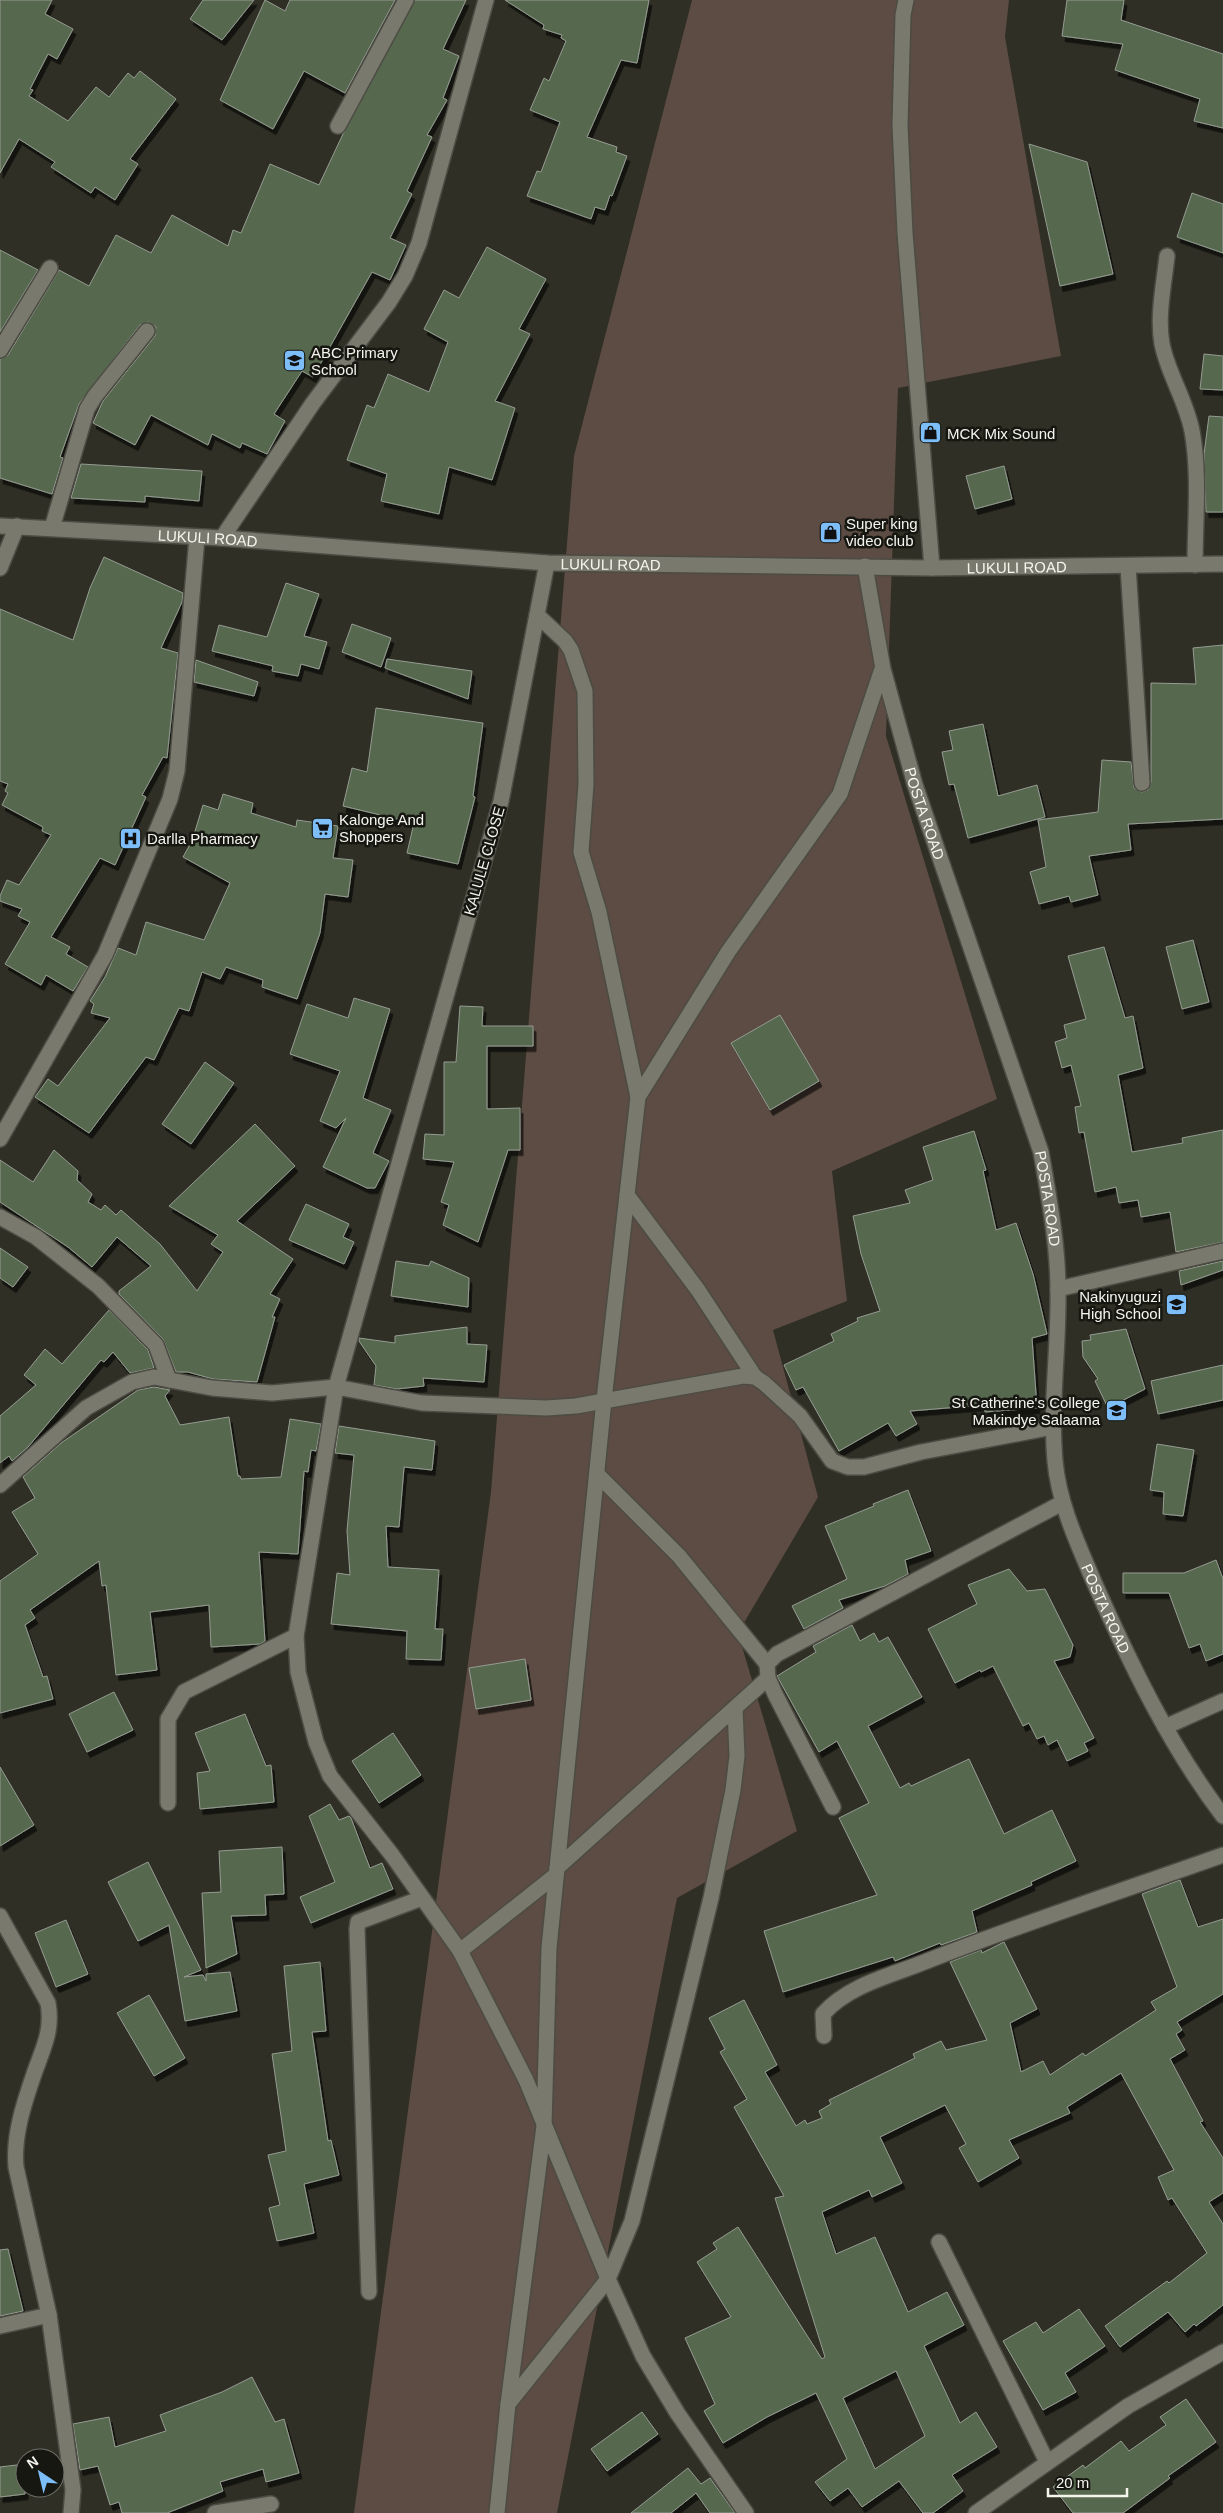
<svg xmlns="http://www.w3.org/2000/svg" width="1223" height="2513" font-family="Helvetica,sans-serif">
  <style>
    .green { fill: #5c4c43 }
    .building { fill: #56674e; stroke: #959c92; fill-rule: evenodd; filter: url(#shadow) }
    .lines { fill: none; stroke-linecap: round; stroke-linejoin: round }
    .minor-casing { stroke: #4c4c44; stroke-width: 18 }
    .minor { stroke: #79796d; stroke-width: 15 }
    .labels { text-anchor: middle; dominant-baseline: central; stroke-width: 5; stroke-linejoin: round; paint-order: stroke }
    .poi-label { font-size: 15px; fill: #f5f5ee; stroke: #171712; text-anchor: start }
    .street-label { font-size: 15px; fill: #f5f5ee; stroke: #171712 }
  </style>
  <defs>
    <filter id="shadow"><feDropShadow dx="3" dy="5.5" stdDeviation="0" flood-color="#0009"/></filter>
  </defs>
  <rect width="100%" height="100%" fill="#2f2f25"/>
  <path class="green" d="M692,0H1009L1005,37L1061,356L898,388L886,736L997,1099L832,1171L847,1301L773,1330L818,1497L738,1633L797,1831L677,1898L557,2513H354L491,1492L574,456Z"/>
  <g class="building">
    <path d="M0,0H52L45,14L73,29L57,59L48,54L30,89L33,90L29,96L68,121L96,87L109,97L128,73L134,78L140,71L176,99L130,159L138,164L115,200L95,187L91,193L51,167L55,162L19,139L0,173Z"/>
    <path d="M203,0H254L222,40L190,19Z"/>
    <path d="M265,0L285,11L290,0H395L345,93L304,71L273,129L220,100Z"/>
    <path d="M415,0H466L443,49L459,56L443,98L447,100L427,135L432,137L407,191L412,194L390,238L406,245L390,280L372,272L313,377L302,371L274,414L285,421L267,454L242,443L240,448L212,434L208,445L151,415L135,445L93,423L103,401L155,336L156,327L148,322L140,325L79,404L60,457L63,458L52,494L0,478V359L8,355L59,270L89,286L116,235L151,253L172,215L228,246L233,230L241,233L270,164L319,185L343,134Z"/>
    <path d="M505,0H649L637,63L621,60L587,137L617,147L616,152L627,156L612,196L610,195L605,210L595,207L591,219L527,196L537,171L541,172L560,122L530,110L544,78L549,81L566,41L561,38L562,35L543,29L544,25Z"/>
    <path d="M1067,0H1124L1121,20L1223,54V128L1194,121L1200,99L1115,70L1123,44L1062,36Z"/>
    <path d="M1029,144L1087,162L1113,274L1060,286Z"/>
    <path d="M1192,193L1223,204V253L1177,237Z"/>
    <path d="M487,247L546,279L519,329L530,334L495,401L515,408L492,480L449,467L439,514L381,501L387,474L347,460L367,405L374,408L388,374L429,392L448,342L424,329L444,290L459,298Z"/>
    <path d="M0,250L38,270L0,332Z"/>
    <path d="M1204,354L1223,356V390L1200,389Z"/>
    <path d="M1209,416L1223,417V512H1206L1204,454Z"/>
    <path d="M81,464L202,471L199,501L145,496V502L71,498Z"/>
    <path d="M1004,466L1012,499L975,509L966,476Z"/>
    <path d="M104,557L183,593L182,602L161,648L178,653L167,758L163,757L142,795L146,797L115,865L100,858L51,937L70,947L66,954L88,967L73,991L46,975L41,985L5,964L30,922L18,916L22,909L0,901V896L7,880L19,885L51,835L42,831L43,827L2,805L8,793L5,791L8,784L0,781V609L73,640L90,588Z"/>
    <path d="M286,583L319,594L304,636L327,642L319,669L301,664L298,676L272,671L273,666L212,651L219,625L267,637Z"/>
    <path d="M352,624L391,638L381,667L342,652Z"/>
    <path d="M1223,645V819L1128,824L1131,850L1089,856L1098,895L1071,902L1069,896L1039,904L1030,872L1046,867L1038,820L1098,812L1102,760L1131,762L1134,788L1142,792L1148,790L1151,782V683L1196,684L1193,648Z"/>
    <path d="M387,659L472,671L468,699L385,668Z"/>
    <path d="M196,660L258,682L254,696L194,682Z"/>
    <path d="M376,708L483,723L473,796L475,797L458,864L407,853L414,823L343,806L352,768L367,772Z"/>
    <path d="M983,724L998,796L1037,785L1045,817L968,838L954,784L949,785L942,752L953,750L949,731Z"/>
    <path d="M223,794L253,803L251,813L296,827L297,820L338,826L333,858L353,860L348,897L325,894L320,933L297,999L262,987L263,980L226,967L220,979L202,972L189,1011L179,1008L154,1060L146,1057L89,1133L35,1097L48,1079L58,1086L110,1018L91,1013L94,1004L90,1001L105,977L118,948L136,955L146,922L204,940L230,883L183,857L192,841L203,805L218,810Z"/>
    <path d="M1193,940L1209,1002L1182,1009L1166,947Z"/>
    <path d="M1104,947L1125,1018L1133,1016L1143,1068L1118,1075L1132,1152L1183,1143L1182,1138L1223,1130V1242L1176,1252L1170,1212L1141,1217L1138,1200L1119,1203L1116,1187L1095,1192L1084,1132L1079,1133L1075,1107L1081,1106L1071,1065L1062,1068L1055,1042L1067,1038L1064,1025L1086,1019L1068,956Z"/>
    <path d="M354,998L390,1009L363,1098L391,1110L373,1153L389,1161L375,1188H367L323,1167L346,1118L336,1128L320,1121L340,1071L290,1054L307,1004L348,1018Z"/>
    <path d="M460,1006L483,1007L482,1026H533V1046H487V1109L520,1108V1150H508L478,1242L443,1225L449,1205L441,1202L454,1162L423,1159L425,1134L444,1135V1062H456Z"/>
    <path d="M780,1015L819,1081L770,1110L731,1043Z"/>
    <path d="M205,1062L234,1083L191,1144L162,1124Z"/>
    <path d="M255,1124L295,1166L237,1221L293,1259L270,1294L280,1299L272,1317H275L257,1382L213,1379L188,1372H176L163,1339L119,1294V1291L151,1266L117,1237L92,1267L68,1247L0,1202V1160L33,1182L54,1150L78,1171L77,1180L92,1194L88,1202L101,1210L105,1205L116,1215L121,1210L160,1244L197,1291L223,1252L211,1244L218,1235L169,1206Z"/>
    <path d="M974,1131L986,1170L983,1171L996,1230L1016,1223L1033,1274L1047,1334L1032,1338L1037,1408L985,1412L984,1405L910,1411L917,1424L896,1436L888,1423L839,1451L803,1387L796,1390L784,1365L834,1341L831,1334L858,1321L857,1318L880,1311L861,1254L853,1216L910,1203L905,1190L933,1180L923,1147Z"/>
    <path d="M306,1204L349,1224L343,1237L354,1242L344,1264L289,1240Z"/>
    <path d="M0,1248L28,1267L13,1287L0,1278Z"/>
    <path d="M396,1261L429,1266L431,1261L469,1278L468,1307L391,1296Z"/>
    <path d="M1223,1261V1270L1181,1285L1179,1271Z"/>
    <path d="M109,1310L148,1350L154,1368L130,1373L113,1352L104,1362L101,1360L28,1447L12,1461L9,1456L0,1463V1416L36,1385L24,1375L45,1349L62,1364Z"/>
    <path d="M467,1327V1344L487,1345L484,1382L423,1378L424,1386L397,1389L374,1385L376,1366L359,1341V1338L395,1343V1336Z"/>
    <path d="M1126,1329L1145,1389L1108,1408L1095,1381L1098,1379L1083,1357L1082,1341L1091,1340L1090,1335Z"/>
    <path d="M1223,1365V1400L1158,1414L1151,1381Z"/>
    <path d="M154,1387L170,1390L165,1396L180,1425L229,1417L238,1476H240L241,1479L281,1477L290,1419L321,1424L316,1451L311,1450L308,1472L304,1471L298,1554L259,1552L265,1641L260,1644L211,1647L209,1605L150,1612L157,1670L116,1675L106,1585L102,1586L99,1561L30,1610L35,1618L25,1625L43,1677L47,1676L53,1699L0,1713V1581L38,1554L12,1512L35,1498L23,1477L61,1443L138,1390Z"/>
    <path d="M339,1426L435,1441L432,1470L404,1467L399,1527L386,1526L388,1567L439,1570L435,1629H443L441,1660L406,1659L407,1631L331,1624L337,1573L350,1575L347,1531L354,1455L335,1453Z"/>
    <path d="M1157,1444L1194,1450L1183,1516L1163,1514L1164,1492L1150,1490Z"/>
    <path d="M908,1490L931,1551L905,1560L908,1574L885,1586L839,1600L843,1608L804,1629L792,1606L847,1579L825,1526L874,1506L873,1504Z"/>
    <path d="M1216,1560L1223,1579V1654L1206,1661L1200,1644L1189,1648L1169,1593H1123V1573H1184Z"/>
    <path d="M1009,1569L1027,1591L1045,1589L1073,1645L1070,1657L1054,1661L1094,1738L1084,1743L1088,1751L1067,1761L1057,1740L1048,1745L1044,1736L1037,1739L1029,1723L1023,1726L993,1666L981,1672L980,1670L955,1683L928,1629L977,1604L968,1585Z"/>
    <path d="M852,1625L860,1641L874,1633L879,1642L888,1637L922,1697L868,1726L900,1788L909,1783L911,1786L969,1759L1004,1834L1052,1810L1076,1861L1031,1882L1032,1885L972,1911L977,1932L941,1945L940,1943L895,1961L893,1957L783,1992L764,1931L877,1895L839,1818L869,1803L837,1741L819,1752L777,1676L816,1652L813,1646Z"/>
    <path d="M525,1659L531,1700L476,1709L469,1668Z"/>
    <path d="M114,1692L133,1730L87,1752L69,1714Z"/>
    <path d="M245,1714L266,1766L271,1765L274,1802L200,1809L197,1773L210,1771L195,1733Z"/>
    <path d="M393,1733L421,1775L379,1803L352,1761Z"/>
    <path d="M0,1767L34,1825L0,1846Z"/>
    <path d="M330,1804L339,1820L349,1816L351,1818L370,1868L382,1863L393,1889L311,1923L300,1897L335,1882L309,1816Z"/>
    <path d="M282,1847L284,1894L265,1895L266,1915L231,1916L237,1954L206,1968L202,1893L221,1892L219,1851Z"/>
    <path d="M148,1862L201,1970L184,1977L203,1975L206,1981V1974L230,1972L237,2011L185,2021L169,1925L138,1941L108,1882Z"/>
    <path d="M1180,1880L1198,1927L1223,1919V1994L1177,2022L1182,2030L1176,2034L1185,2050L1170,2059L1203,2121L1200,2122L1223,2158V2193L1209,2202L1223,2224V2305L1196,2326L1194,2324L1185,2332L1168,2312L1120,2347L1105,2326L1167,2281L1169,2283L1207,2253L1172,2198L1168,2200L1158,2177L1174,2170L1121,2073L1067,2107L1070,2113L1009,2140L1019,2158L978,2182L959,2148L966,2144L945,2105L880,2137L902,2183L872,2197L869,2190L822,2212L836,2254L875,2237L908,2312L947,2292L964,2325L924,2346L960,2423L976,2412L997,2447L952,2475L963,2491L933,2513H923L899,2481L862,2507L848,2488L830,2501L815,2482L847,2459L816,2393L767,2417L723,2443L704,2411L715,2404L685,2338L731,2317L697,2262L717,2249L713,2243L738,2227L822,2359L825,2357L775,2198L784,2196L734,2107L747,2099L720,2052L725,2049L709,2018L744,2000L777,2065L765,2072L796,2126L805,2120L807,2124L822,2118L819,2111L831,2104L829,2100L915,2058L913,2054L941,2041L946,2050L987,2040L950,1962L981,1950L982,1953L1004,1942L1037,2009L1010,2023L1021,2072L1043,2061L1050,2075L1083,2053L1085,2056L1156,2010L1151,2002L1177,1987L1142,1894ZM896,2371L925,2436L875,2469L843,2398Z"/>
    <path d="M66,1920L88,1974L56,1987L35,1933Z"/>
    <path d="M320,1962L326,2031L312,2032L328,2141L331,2140L339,2175L304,2184L314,2233L277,2241L269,2208L280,2205L268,2155L286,2151L272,2054L292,2051L284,1966Z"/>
    <path d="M149,1995L185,2058L154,2076L117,2013Z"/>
    <path d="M8,2249L23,2311L0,2316V2250Z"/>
    <path d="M1079,2309L1105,2346L1065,2373L1076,2392L1043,2410L1003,2341L1036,2322L1043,2333Z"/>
    <path d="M252,2377L275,2422L284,2419L299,2473L266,2482L263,2469L220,2482L223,2491L167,2513H122L119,2502L110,2505L98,2466L80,2470L73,2424L109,2417L115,2447L166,2431L160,2415L222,2392Z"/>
    <path d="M1186,2399L1216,2442L1168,2476L1170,2478L1123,2513H1073L1053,2487L1083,2465L1085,2468L1121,2441L1129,2451L1166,2425L1160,2417Z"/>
    <path d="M642,2412L658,2434L607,2471L591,2449Z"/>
    <path d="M25,2464V2494L0,2497V2467Z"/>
    <path d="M688,2468L701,2484L710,2478L735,2513H710L696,2493L671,2513H631Z"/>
  </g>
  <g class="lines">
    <defs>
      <g id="minor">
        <path d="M906,0L903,15L900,125L905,233L932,568"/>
        <path d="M338,126L406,0"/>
        <path d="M1167,256C1164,284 1157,316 1162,344C1168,374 1186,400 1192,431C1200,474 1195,521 1195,565"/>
        <path d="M0,350L50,268"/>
        <path id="s1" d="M0,526L222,538L547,563L932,568L1223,564"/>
        <path d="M52,528L87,409L95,396L147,331"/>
        <path d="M222,538L313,403L389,302L405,276L419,243L486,0"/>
        <path d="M547,563L501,801L336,1387L296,1636L298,1672L316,1742L330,1776L392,1855L460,1951L526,2080L608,2279L643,2356L678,2414L746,2513"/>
        <path id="s2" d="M865,566L883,669L915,785L1041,1152C1049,1198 1058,1245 1058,1291C1059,1347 1050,1404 1055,1461C1059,1504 1077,1542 1094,1582C1130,1663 1169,1745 1223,1816"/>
        <path d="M1128,566L1142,783"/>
        <path d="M0,568L17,526"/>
        <path d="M638,1097L728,952L840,794L882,669"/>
        <path d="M0,1139L105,955L170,799L177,771L197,537"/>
        <path d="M627,1195L698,1290L755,1377"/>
        <path d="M0,1217L36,1237L98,1286L156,1345L169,1380"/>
        <path d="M1058,1289L1223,1251"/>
        <path d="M598,1475L679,1556L767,1664"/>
        <path d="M0,1485L86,1408L132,1382L154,1377L212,1388L272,1393L336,1387L422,1403L546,1408L576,1406L743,1376L755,1377L764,1383L800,1416L832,1461L848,1467H864L921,1452L1053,1427"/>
        <path d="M1165,1727L1223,1701"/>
        <path d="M168,1803V1719L184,1692L296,1636"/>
        <path d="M833,1807L775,1694L768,1678L767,1664L777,1654L1062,1503"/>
        <path d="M557,1868L768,1678"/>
        <path d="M0,1916L48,2003C53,2031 43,2048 34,2074C24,2103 13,2136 16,2167L49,2315L73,2490L71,2513"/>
        <path d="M460,1951L556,1875"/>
        <path d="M824,2036L823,2014C848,1985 893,1975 927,1961C1024,1923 1124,1890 1223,1855"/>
        <path d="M939,2242L1047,2462"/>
        <path d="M369,2292L357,1929L358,1922L422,1898"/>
        <path d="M0,2326L49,2315"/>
        <path d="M508,2404L608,2279L632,2221L711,1898L733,1790L737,1756L735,1708"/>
        <path d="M215,2513L271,2504"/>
        <path d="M497,2513L508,2404L544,2126L549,1948L604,1400L638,1097L599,912L581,852L586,784L585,691L571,650L565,641L537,615"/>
        <path d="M976,2513L1128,2406L1223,2352"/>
      </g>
    </defs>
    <use href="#minor" class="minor-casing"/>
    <use href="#minor" class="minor"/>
  </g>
  <defs>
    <symbol id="school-square" viewBox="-11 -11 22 22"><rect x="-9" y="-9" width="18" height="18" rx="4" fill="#7dbef9" stroke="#171712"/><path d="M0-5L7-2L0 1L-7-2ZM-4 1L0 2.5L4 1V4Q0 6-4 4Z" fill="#111"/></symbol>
    <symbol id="shop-square" viewBox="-11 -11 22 22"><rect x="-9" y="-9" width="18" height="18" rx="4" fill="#7dbef9" stroke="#171712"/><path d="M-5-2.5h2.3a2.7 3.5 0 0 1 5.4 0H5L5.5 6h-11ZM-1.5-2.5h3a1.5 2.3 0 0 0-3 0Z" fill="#111"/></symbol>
    <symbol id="supermarket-square" viewBox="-11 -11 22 22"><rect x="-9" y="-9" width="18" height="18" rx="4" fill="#7dbef9" stroke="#171712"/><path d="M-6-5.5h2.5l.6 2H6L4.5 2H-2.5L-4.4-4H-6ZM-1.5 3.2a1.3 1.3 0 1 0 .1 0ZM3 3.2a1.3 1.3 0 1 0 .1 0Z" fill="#111"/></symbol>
    <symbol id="hospital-square" viewBox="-11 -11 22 22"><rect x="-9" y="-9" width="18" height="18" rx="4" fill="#7dbef9" stroke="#171712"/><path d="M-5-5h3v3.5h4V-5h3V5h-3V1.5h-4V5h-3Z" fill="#111"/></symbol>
  </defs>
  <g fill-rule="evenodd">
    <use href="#school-square" x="282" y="348" width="25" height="25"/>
    <use href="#shop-square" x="918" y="420" width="25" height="25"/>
    <use href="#shop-square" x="818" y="520" width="25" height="25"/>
    <use href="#supermarket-square" x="310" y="816" width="25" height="25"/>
    <use href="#hospital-square" x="118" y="826" width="25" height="25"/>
    <use href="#school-square" x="1164" y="1292" width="25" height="25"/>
    <use href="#school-square" x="1104" y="1398" width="25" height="25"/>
  </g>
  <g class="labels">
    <g class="poi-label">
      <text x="311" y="352">ABC Primary<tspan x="311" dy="17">School</tspan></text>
      <text x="947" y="433">MCK Mix Sound</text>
      <text x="846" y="523">Super king<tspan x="846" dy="17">video club</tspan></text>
      <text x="339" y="819">Kalonge And<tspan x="339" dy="17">Shoppers</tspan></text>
      <text x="147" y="838">Darlla Pharmacy</text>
      <text x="1161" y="1296" text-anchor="end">Nakinyuguzi<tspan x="1161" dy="17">High School</tspan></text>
      <text x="1100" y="1402" text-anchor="end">St Catherine's College<tspan x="1100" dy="17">Makindye Salaama</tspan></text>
    </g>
    <g class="street-label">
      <text stroke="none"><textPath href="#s1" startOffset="208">LUKULI ROAD</textPath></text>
      <text stroke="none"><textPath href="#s1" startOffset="612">LUKULI ROAD</textPath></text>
      <text stroke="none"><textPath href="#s1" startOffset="1018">LUKULI ROAD</textPath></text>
      <text stroke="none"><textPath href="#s2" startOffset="255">POSTA ROAD</textPath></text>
      <text transform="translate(484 861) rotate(-74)">KALULE CLOSE</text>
      <text stroke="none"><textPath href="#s2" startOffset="660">POSTA ROAD</textPath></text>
      <text stroke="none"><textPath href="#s2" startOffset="1080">POSTA ROAD</textPath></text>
    </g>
  </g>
  <g transform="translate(40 2473) rotate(325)"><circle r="24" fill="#171712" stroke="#70706a"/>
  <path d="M0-4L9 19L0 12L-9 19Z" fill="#7dbef9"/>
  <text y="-8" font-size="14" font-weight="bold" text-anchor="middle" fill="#f5f5ee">N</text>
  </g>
  <path d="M1048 2488v8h79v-8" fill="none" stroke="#f5f5ee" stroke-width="2.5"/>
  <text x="1056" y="2488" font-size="15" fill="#f5f5ee" stroke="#171712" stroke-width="4" paint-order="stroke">20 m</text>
</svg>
